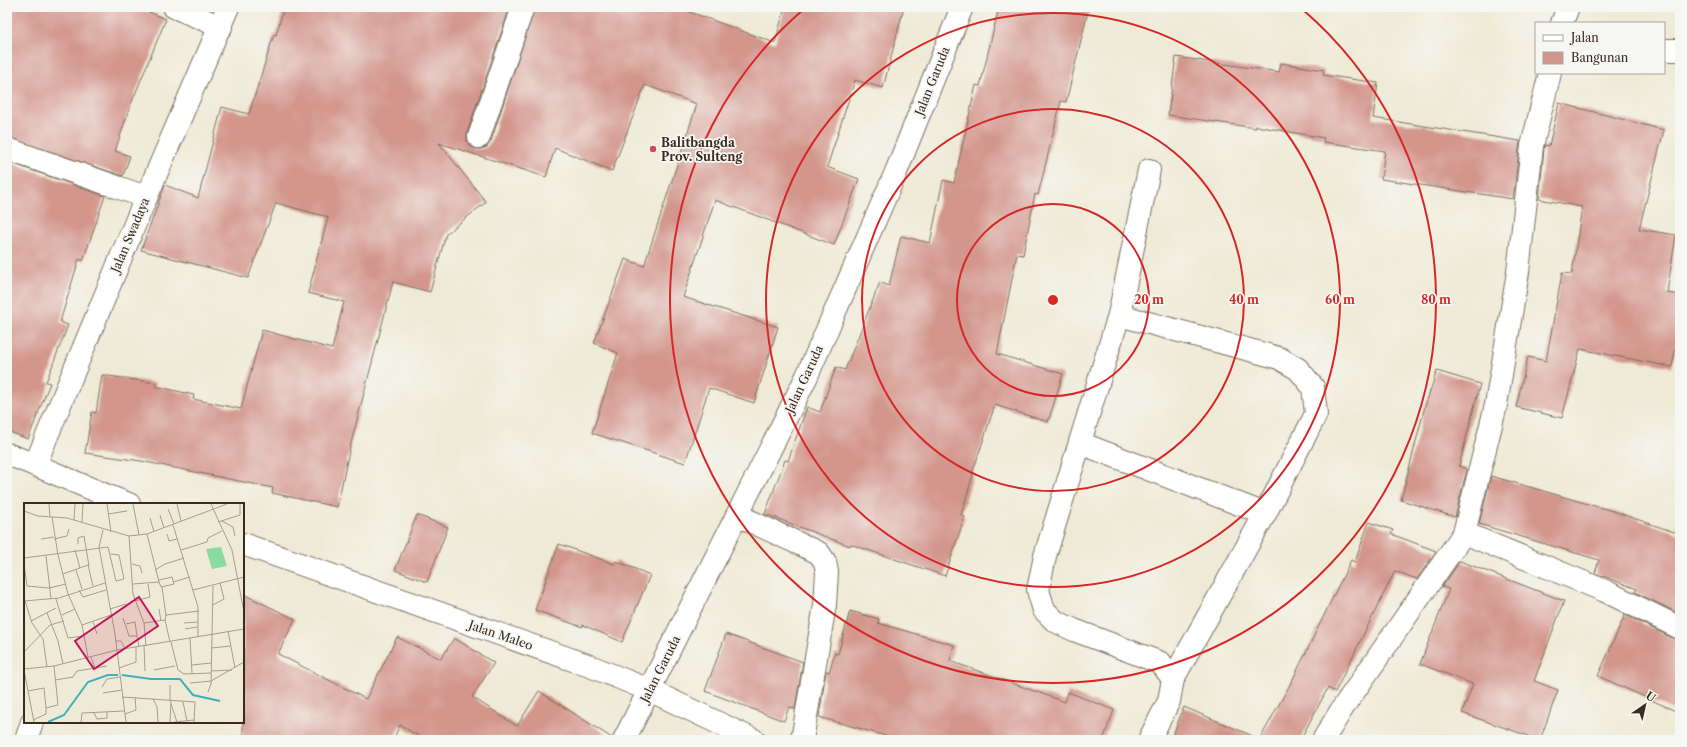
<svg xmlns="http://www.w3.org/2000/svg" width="1687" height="747" font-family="'Libre Caslon Text',serif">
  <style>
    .building { fill: #d3968c }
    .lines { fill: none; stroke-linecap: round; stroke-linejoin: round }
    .minor-casing { stroke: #7a6d5e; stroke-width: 24 }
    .tertiary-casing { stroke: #7a6d5e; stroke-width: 24 }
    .minor { stroke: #fff; stroke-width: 22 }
    .tertiary { stroke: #fff; stroke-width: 22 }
    .ring { fill: none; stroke: #d62828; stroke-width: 2 }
    .poi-dot { fill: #d1495b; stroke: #f6f6f2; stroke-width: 1.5 }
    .labels { text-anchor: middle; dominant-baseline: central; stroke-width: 3.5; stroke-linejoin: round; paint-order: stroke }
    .street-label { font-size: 12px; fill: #3b2a1e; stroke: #f6f6f2 }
    .poi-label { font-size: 12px; font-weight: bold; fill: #3b2a1e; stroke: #f6f6f2; text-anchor: start }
    .inset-river { fill: none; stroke: #42aec1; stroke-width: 2 }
    .inset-road { fill: none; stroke: #a79d8c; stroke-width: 1 }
    .view { fill: #c2185b; fill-opacity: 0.15; stroke: #c2185b; stroke-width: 2 }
    .inset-edge { fill: none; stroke: #3b2a1e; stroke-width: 2 }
    .centre { fill: #d62828; stroke: #f6f6f2; stroke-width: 2 }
    .ring-label { font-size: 12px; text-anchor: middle; font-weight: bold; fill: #d62828; stroke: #f6f6f2; stroke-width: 3.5; stroke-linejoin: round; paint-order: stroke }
  </style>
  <rect width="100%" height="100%" fill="#f6f6f2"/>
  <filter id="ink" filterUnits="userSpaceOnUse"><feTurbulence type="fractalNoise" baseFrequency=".025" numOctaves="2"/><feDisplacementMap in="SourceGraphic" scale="8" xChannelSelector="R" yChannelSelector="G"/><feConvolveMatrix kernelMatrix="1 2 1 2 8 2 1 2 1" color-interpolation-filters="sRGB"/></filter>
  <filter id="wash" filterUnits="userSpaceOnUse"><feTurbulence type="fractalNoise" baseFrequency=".012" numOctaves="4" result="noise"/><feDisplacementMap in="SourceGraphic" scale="16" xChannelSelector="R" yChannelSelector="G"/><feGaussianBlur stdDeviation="0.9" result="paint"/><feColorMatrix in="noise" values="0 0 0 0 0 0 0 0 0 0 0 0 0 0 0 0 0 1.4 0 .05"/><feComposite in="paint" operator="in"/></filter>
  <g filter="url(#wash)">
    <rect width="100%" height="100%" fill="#efead5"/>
    <g id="blocks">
      <g class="building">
        <path d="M13,7H137L166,19L131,104L115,151L130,156L123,176L7,137V20Z"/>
        <path d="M284,7H510L467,133V140L470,146L475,149H481L487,147L491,141L535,7H676L775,43L785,7H904L883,88L855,80L827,167L859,179L834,245L715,200L683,297L778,327L754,403L709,388L685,463L592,433L618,353L594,343L625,259L644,266L697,104L645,85L612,171L555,148L546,177L439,143L486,202L446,234L430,292L393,282L350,447L337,507L272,493L273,488L141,461L85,453L92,412L96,413L102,375L156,383L155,386L194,395L193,399L241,409L262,330L332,349L344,302L308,293L328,217L276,203L248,278L141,250L165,185L198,198L222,107L249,114L274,34L276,35Z"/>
        <path d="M999,7H1089L1066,102L1061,101L1038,195L1035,194L1023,255L1017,254L997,354L1063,374L1048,422L995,405L972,474L973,475L961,515L965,516L945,576L850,544V546L765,514L785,460L788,461L807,407L820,412L836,367L845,370L880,282L889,286L901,236L930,243L943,180L954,183L976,85L980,86Z"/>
        <path d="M1176,57L1279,72L1281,63L1324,70L1323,75L1378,83L1373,118L1520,141L1513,199L1381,179L1385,151L1323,142L1324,138L1256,126V128L1168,115Z"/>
        <path d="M1559,103L1664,130L1639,229L1676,235L1667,293L1680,295V324L1672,367L1580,349L1562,418L1516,407L1528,357L1546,361L1562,273L1572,274L1582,207L1539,199L1544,148L1545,145L1549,146Z"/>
        <path d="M11,163L105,196L83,261L79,259L60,322L68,325L46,382L50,383L28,439L7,431V174Z"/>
        <path d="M1437,371L1480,384L1459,466L1467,469L1455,517L1401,500L1425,406Z"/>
        <path d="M1491,476L1616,512L1680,534V614L1635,592L1637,589L1595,573L1599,560L1479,524Z"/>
        <path d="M417,515L448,527L427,582L395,570Z"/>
        <path d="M1369,522L1393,530L1391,534L1436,551L1417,579L1395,571L1335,692L1328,688L1300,740H1171L1184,707L1260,739L1294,677L1351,560L1355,562Z"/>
        <path d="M559,544L614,564L616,561L650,575L622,642L583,625L582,627L535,610Z"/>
        <path d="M1460,561L1564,601L1534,681L1558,690L1540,740L1462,713L1473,684L1420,664L1449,589L1442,587Z"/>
        <path d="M243,594L295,619L278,654L366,699L397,637L441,659L454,638L494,663L472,697L517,726L539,691L612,738V740H425L400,725L393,740H243Z"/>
        <path d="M850,611L879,619L878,623L954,645L950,661L1065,702L1068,692L1114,710L1103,740H900L819,717L826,671L829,672L835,653L838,654Z"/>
        <path d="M1625,615L1674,639L1680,640V713L1598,676Z"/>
        <path d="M726,634L803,662L795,709L789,707L784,721L705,691Z"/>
      </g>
    </g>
  </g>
  <g filter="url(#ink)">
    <use href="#blocks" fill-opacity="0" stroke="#7a6d5e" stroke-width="1"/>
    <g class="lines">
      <defs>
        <g id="minor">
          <path d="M174,7L221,27"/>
          <path d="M1562,23L1568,7"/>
          <path d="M1664,50H1680"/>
          <path d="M479,137L523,7"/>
          <path d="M7,149L146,197"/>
          <path d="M1149,170L1119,315L1045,556L1038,590L1044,610L1055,621L1074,630L1161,663L1173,679L1169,701L1149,740"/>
          <path d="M1119,315L1279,358L1298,369L1313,387L1316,414L1265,514L1173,679"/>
          <path d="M1080,443L1265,514"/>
          <path d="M35,465L139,214L228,7"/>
          <path d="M737,515L819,553L825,562L827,572L825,605L802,740"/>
          <path d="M1464,533L1605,591L1680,628"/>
          <path d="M26,740L32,722"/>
          <path d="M1323,740L1342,709L1464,533L1496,405L1518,272L1532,146L1550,73"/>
        </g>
        <g id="tertiary">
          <path d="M7,454C48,469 88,489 129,504"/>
          <path d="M243,544L590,666L649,690L754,740"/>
          <path d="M624,740L806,378L896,172L962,7"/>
        </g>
      </defs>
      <use href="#minor" class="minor-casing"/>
      <use href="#tertiary" class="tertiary-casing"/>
      <use href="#minor" class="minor"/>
      <use href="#tertiary" class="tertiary"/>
    </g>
  </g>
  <g class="ring">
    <circle cx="1053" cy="300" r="96"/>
    <circle cx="1053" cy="300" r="191"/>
    <circle cx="1053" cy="300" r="287"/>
    <path d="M1302 9A383 383 0 1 1 804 9"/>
  </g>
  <circle class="poi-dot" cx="653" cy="149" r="4"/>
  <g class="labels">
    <g class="street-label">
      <text transform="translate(932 81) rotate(-68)">Jalan Garuda</text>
      <text transform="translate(130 235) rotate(-67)">Jalan Swadaya</text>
      <text transform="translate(804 379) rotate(-65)">Jalan Garuda</text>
      <text transform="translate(501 635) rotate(19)">Jalan Maleo</text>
      <text transform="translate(660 669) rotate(-63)">Jalan Garuda</text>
    </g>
    <g class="poi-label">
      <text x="661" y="142">Balitbangda<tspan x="661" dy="14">Prov. Sulteng</tspan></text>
    </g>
  </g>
  <g transform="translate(24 503)">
    <rect width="220" height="220" fill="#efead5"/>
    <path d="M197,44L203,63L188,66L182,46Z" fill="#88dc9f"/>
    <path class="inset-river" d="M98,172L127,176H156L169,192L196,198M24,219L40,212L64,179L84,172H94"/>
    <path class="inset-road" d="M25,1L26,14M83,1L87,29M109,1L115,32M153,1L157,18M187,1L208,47L220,109M144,6L150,21M0,8L14,13L43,15L105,33L123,31L203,1M84,11L103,8M136,12L140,25M28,14L34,52L44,91L58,122L64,154M126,15L130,29M50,17L51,1M198,18L209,24L211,33M58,19L59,1M194,19L216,12V1M149,22L174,104V134M79,27L75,44L91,131L102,219M143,31L145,38L153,36M105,33L109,91L120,120L122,143M17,36L30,34M30,36L43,33L45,26M54,41V35L60,33L65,63M51,47L56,65M157,47L183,39L184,35L198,28M22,53L27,96M0,55L84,44L92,78L100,76L95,52L87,51M0,61L3,83L25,85M108,61L116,63L118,70M52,67L58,86M131,67L141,61L160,55M39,71L64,62L69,83M135,77L148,74L150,81L137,84L135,79M149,79L166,74M109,81L135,79L123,31M138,84L142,113M25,85L42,81M55,87L59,94L82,87M169,87L220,74M32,96L44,135L60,133M0,98L35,95L81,80M1,98L8,120L19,136L23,164M111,98L126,94L124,81M189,102L200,96L196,80M86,106L102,101M135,106L137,118M23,110L34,138L39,161M38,112L51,106M99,115L105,133H113L115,144M141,117L146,139M7,118L32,105M69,119L73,131M120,120L141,117L142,112L175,108M160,120L174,119M102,121L111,119L113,133M58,122L87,112M161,126L173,124M204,128L211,165M166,135L168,170M92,138H97L101,146M147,139L154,167L160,171L187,170M120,143L121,168M187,145L207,143M0,149L26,122L40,118M168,162L187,160M71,165L83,163M95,165L112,159V144M0,166L30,163L93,147L220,126M0,167L10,219M130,167L151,163M187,168L208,167M31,177L49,174L53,168L71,165L67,154M166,180L187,178L220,159M146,182V198M78,184L83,176L96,174M4,188L20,185L22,205L34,202L30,163M184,189L187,181L189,83M79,190L98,187M98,194L171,199L170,219M129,196L133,204L134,219M159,199L163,218M147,201L153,219M70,210L73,216L83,215V209M101,211L112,207L111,194M9,217L22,211V205M57,219L58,210L100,208M146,219L147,198M150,219L170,217"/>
    <path class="view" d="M115,94L134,123L70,166L51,138Z"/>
    <rect width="220" height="220" class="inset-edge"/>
  </g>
  <circle cx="1053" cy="300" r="6" class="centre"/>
  <g class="ring-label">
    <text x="1149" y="304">20 m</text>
    <text x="1244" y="304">40 m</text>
    <text x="1340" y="304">60 m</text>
    <text x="1436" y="304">80 m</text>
  </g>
  <rect width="1687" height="747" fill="none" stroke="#f6f6f2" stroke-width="24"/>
  <rect x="1535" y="22" width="130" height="52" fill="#f6f6f2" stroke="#aba49d"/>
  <rect x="1543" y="35" width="20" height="6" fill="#ffffff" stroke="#aba49d"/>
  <text x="1571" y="42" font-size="12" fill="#3b2a1e">Jalan</text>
  <rect x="1543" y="52" width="20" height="12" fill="#d3968c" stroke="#aba49d"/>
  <text x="1571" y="62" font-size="12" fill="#3b2a1e">Bangunan</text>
  <g transform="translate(1645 705) rotate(34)" stroke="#f6f6f2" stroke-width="3" paint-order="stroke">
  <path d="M0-3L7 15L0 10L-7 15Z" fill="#3b2a1e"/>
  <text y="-6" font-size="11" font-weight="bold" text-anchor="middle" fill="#3b2a1e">U</text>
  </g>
</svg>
